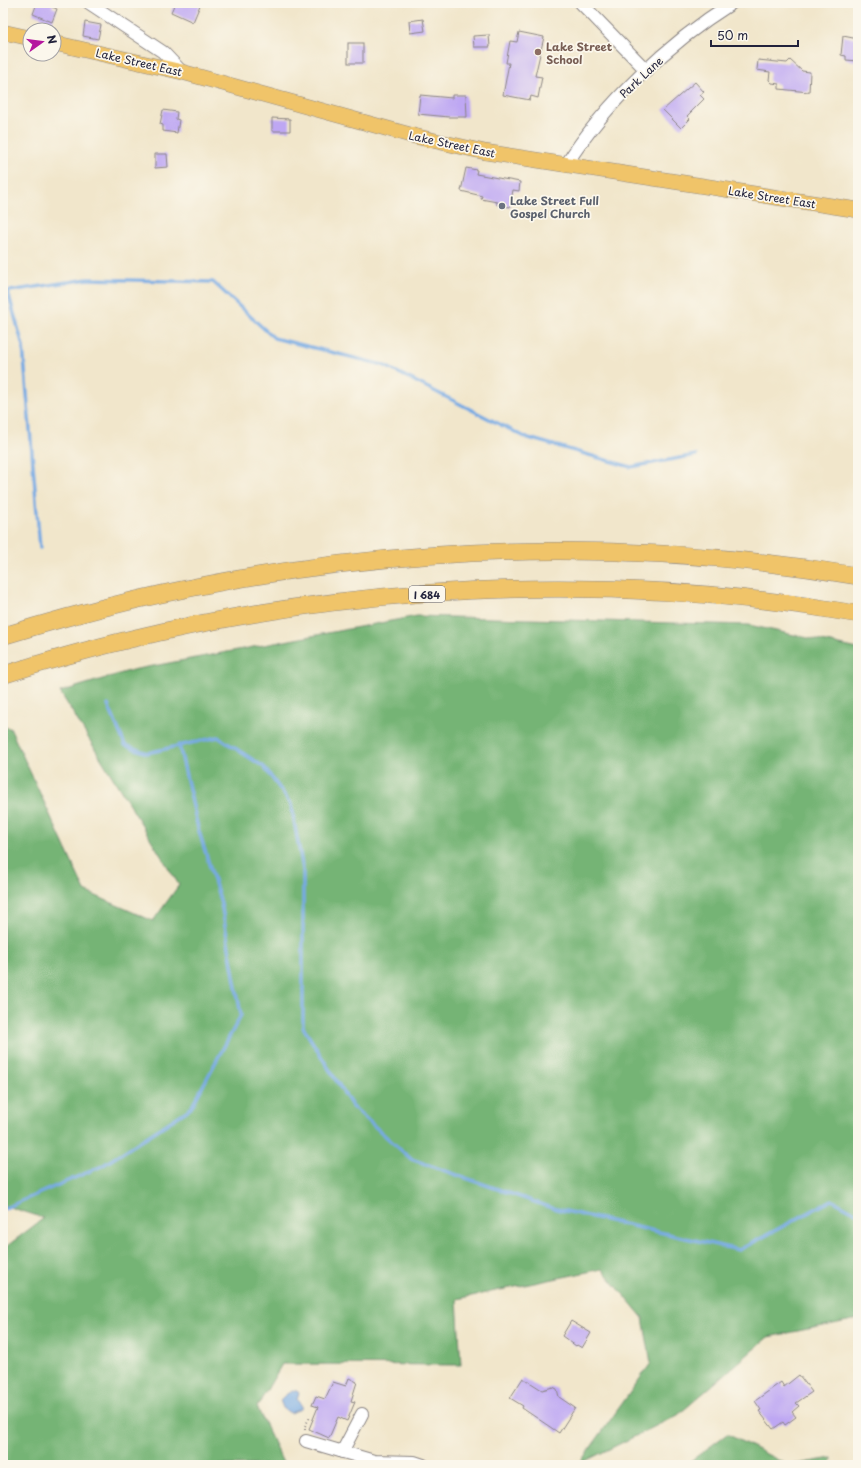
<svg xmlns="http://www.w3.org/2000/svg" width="861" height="1468" font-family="'Playpen Sans',sans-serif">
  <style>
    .forest { fill: #74b475; stroke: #4b6b58 }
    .water { fill: #77aae3; stroke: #4c668f }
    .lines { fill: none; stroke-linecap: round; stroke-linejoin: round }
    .stream { stroke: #77aae3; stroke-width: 3.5 }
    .building { fill: #bea7f3 }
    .minor-casing { stroke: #8a8483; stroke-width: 14 }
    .major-casing { stroke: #8a8483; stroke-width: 16 }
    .highway-casing { stroke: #8a8483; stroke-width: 18 }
    .path { stroke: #8a8483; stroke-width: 2; stroke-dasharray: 1 3; stroke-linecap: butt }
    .minor { stroke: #fff; stroke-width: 12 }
    .major { stroke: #f0c469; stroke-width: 15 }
    .highway { stroke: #f0c469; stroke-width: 17 }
    .education-dot { fill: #8d6e63; stroke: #fbf7ec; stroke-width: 1.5 }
    .worship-dot { fill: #6b7280; stroke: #fbf7ec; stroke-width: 1.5 }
    .labels { text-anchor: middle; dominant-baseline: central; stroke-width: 3.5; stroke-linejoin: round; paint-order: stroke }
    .shield { fill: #fbf7ec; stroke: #636270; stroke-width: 1 }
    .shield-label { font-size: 10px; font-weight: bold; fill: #22223b }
    .education-label { font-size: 11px; font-weight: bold; fill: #785e54; stroke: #fbf7ec; text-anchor: start }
    .street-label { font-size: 11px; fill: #22223b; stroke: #fbf7ec }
    .worship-label { font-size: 11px; font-weight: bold; fill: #5b616d; stroke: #fbf7ec; text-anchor: start }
  </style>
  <rect width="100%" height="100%" fill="#fbf7ec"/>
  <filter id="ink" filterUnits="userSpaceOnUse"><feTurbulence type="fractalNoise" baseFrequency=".025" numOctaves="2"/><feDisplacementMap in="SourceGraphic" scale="8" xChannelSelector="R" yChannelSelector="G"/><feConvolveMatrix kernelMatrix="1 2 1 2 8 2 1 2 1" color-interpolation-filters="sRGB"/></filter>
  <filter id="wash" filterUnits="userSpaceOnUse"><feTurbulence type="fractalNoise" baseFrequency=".012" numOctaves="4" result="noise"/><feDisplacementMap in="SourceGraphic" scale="16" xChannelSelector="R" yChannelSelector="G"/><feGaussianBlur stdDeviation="0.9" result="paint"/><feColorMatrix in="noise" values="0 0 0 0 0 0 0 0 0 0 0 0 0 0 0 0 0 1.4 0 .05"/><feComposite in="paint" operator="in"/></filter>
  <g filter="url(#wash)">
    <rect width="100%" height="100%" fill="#f1e6cb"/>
    <g class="forest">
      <path d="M417,616L749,625L858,649V1319L768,1337L678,1415L579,1464L651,1363L643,1318L602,1269L457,1299L461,1365L282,1364L257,1407L284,1465H3V1249L44,1218L3,1205V727L10,728L85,891L153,921L179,885L60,692L132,670Z"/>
      <path d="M727,1434L788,1465H685Z"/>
      <path d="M832,1458L831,1465H791Z"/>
    </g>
    <path class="water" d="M292,1391H297L299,1393L297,1400L302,1406L301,1409L290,1413L283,1408L280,1400L285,1395Z"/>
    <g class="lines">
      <g class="stream">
        <path d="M3,292L88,279L213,282L274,338L383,365L525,437L631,467L696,455"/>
        <path d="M8,292L23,346L40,548"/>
        <path d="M108,705L125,745L147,753L218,737L264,767L291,804L303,870V1027L352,1106L411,1159L552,1208L739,1250L832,1200L858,1214"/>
        <path d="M3,1209L102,1166L191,1108L241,1015L221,903L198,828L179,745"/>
      </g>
    </g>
    <g id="blocks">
      <g class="building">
        <path d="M37,3H54L52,7L57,9L52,22L33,14Z"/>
        <path d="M175,3H201L193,22L171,12Z"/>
        <path d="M423,19L425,31L410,33L409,21Z"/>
        <path d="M85,22L101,25L98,39L83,36Z"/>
        <path d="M519,32L544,37L535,76L542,77L538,98L531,96L530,100L503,95L509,63H506L510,41L517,42Z"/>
        <path d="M489,35L490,47H474L473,36Z"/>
        <path d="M843,36L858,39V61L846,60V56L841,55Z"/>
        <rect x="348" y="43" width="15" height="20"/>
        <path d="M758,60L787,63L790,60L802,71L810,72L809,92L779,89V84L772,83L769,80L770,72L757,70Z"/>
        <path d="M695,82L704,92L700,95L704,99L687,116L690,119L681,128L663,110Z"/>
        <path d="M420,95L452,98V95H466L467,117H449L418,114Z"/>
        <path d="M163,110L177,112L176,119L179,120L177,133L163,131V125L160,124Z"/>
        <path d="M272,118L290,119V131H272Z"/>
        <path d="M155,154H167L168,167L155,168Z"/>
        <path d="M466,168L477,170L476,174L520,182L519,191L513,190L510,207L497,205V202L481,199L482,196L461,191Z"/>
        <path d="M571,1321L591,1333L582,1348L577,1345L576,1346L562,1336Z"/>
        <path d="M799,1375L812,1392L796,1403L799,1406L792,1412L796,1417L785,1425L783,1422L773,1429L759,1411L761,1410L755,1401L781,1382L784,1387Z"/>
        <path d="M349,1378L357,1382L351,1401L355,1402L347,1421L338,1417L329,1438L309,1429L318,1407L312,1405L316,1396L325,1399L333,1382L346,1386Z"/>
        <path d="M523,1378L542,1390L553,1387L557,1389L559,1397L575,1408L559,1433L522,1408L523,1406L510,1398Z"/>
      </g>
    </g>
  </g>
  <g filter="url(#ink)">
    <use href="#blocks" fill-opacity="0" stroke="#8a8483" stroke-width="1"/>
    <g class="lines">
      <defs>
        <g id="minor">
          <path d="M89,3L163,52L182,72"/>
          <path d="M581,3L647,71"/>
          <path d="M566,165C605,103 670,42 732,3"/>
          <path d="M306,1441L374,1461L414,1462L423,1465"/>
          <path d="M342,1452L362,1414"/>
        </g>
        <g id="major">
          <path d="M3,32L30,38"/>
          <path d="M54,43L182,72L414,136L485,152L858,210"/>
        </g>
        <g id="highway">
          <path d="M3,636C278,550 573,528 858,576"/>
          <path d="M3,675C277,587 575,565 858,614"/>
        </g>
      </defs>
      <use href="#minor" class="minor-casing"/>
      <use href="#major" class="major-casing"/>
      <use href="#highway" class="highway-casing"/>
      <path class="path" d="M305,1430V1426L310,1417"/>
      <use href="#minor" class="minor"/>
      <use href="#major" class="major"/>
      <use href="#highway" class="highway"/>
    </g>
  </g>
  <circle class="education-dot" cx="538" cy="52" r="4"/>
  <circle class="worship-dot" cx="502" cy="206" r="4"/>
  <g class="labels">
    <rect class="shield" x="409" y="586" width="36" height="16" rx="3"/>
    <g class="shield-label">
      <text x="427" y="594">I 684</text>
    </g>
    <g class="education-label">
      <text x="546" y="46">Lake Street<tspan x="546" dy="13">School</tspan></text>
    </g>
    <g class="street-label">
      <text transform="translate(139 62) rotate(13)">Lake Street East</text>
      <text transform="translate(641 77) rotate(-43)">Park Lane</text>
      <text transform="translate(452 144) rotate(12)">Lake Street East</text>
      <text transform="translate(772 197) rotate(9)">Lake Street East</text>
    </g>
    <g class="worship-label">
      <text x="510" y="200">Lake Street Full<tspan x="510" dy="13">Gospel Church</tspan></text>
    </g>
  </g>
  <rect width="861" height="1468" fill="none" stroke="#fbf7ec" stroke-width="16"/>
  <g transform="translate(42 42) rotate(76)"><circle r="19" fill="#fbf7ec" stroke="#a4a2a5"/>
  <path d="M0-3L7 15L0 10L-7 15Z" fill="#b5179e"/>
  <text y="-6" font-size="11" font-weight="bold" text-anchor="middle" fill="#22223b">N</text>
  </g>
  <path d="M711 40v6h87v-6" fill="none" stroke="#22223b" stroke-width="2"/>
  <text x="717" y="40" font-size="12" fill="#22223b" stroke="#fbf7ec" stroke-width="3" paint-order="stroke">50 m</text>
</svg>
